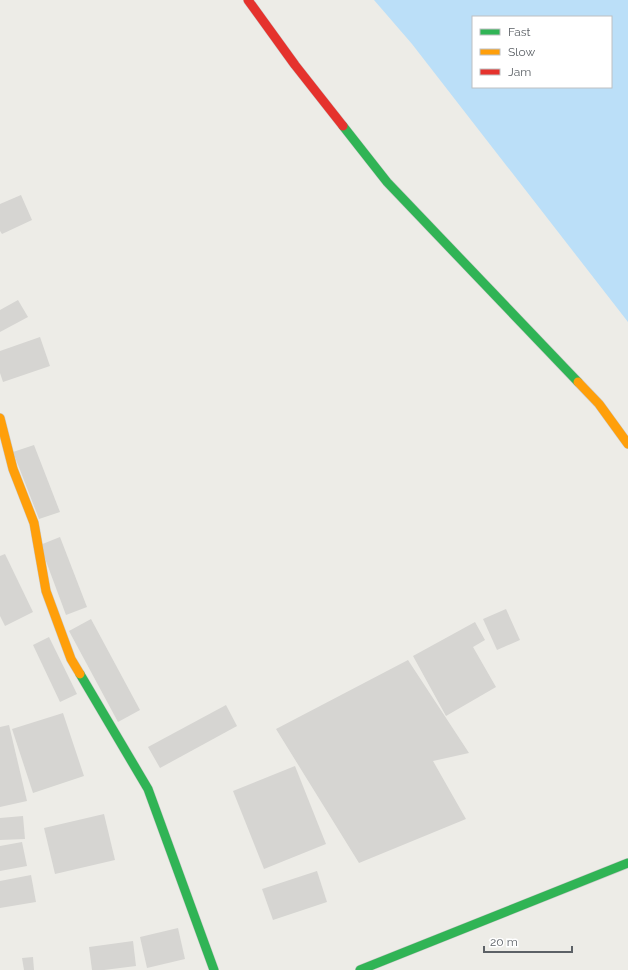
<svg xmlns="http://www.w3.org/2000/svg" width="628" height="970" font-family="Raleway,sans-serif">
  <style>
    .water { fill: #bbdff8; fill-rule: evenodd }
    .building { fill: #d6d5d2 }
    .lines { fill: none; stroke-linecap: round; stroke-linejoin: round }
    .fast-casing { stroke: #c9c9c8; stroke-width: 10 }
    .slow-casing { stroke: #c9c9c8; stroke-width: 10 }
    .jam-casing { stroke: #c9c9c8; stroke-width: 10 }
    .fast { stroke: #30b455; stroke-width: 9 }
    .slow { stroke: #ff9f0a; stroke-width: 9 }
    .jam { stroke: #e5322d; stroke-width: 9 }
  </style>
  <rect width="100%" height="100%" fill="#edece7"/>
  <path class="water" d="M374,0H628V322L412,44ZM473,17H611V87H473Z"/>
  <g class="building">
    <path d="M21,195L32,220L2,234L0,231V204Z"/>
    <path d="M18,300L28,317L0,332V310Z"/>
    <path d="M40,337L50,366L3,382L0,373V351Z"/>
    <path d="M34,445L60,512L39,519L13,452Z"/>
    <path d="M60,537L87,607L66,615L40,545Z"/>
    <path d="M5,554L33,612L5,626L0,616V556Z"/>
    <path d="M506,609L520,640L497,650L483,619Z"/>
    <path d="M91,619L140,710L118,722L69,631Z"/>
    <path d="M475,622L485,640L473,647L496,687L446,716L413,656Z"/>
    <path d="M49,637L77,694L60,702L33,645Z"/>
    <path d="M408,660L469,753L433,761L466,819L359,863L276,729Z"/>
    <path d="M226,705L237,726L160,768L148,747Z"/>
    <path d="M63,713L84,776L33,793L12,729Z"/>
    <path d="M9,725L27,801L0,807V727Z"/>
    <path d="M295,766L326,844L264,869L233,791Z"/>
    <path d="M104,814L115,860L55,874L44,828Z"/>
    <path d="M23,816L25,839L0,840V818Z"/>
    <path d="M22,842L27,866L0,871V846Z"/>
    <path d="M317,871L327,902L273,920L262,889Z"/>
    <path d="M31,875L36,902L0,908V881Z"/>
    <path d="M178,928L185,959L147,968L140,937Z"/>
    <path d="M133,941L136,966L104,970H92L89,947Z"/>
    <path d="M33,957L34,970H24L22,958Z"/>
  </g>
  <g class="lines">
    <defs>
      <g id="fast">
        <path d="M343,126L387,182L578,382"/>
        <path d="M80,674L148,789L214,970"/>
        <path d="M360,970L628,863"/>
      </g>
      <g id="slow">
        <path d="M578,382L599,404L628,444"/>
        <path d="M0,418L13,469L34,523L46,591L71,659L80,674"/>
      </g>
      <path id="jam" d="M248,0L295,65L343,126"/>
    </defs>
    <use href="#fast" class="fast-casing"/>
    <use href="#slow" class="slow-casing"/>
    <use href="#jam" class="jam-casing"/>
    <use href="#fast" class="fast"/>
    <use href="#slow" class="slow"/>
    <use href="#jam" class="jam"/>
  </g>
  <rect x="472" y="16" width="140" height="72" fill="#ffffff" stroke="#bec0c2"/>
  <rect x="480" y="29" width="20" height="6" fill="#30b455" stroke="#bec0c2"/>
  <text x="508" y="36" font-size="12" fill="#5c6166">Fast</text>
  <rect x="480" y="49" width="20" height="6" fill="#ff9f0a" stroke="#bec0c2"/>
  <text x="508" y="56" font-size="12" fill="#5c6166">Slow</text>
  <rect x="480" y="69" width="20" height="6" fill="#e5322d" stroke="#bec0c2"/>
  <text x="508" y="76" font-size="12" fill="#5c6166">Jam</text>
  <path d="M484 946v6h88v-6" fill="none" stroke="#5c6166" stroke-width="2"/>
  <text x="490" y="946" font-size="12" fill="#5c6166" stroke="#ffffff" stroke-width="3" paint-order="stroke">20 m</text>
</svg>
